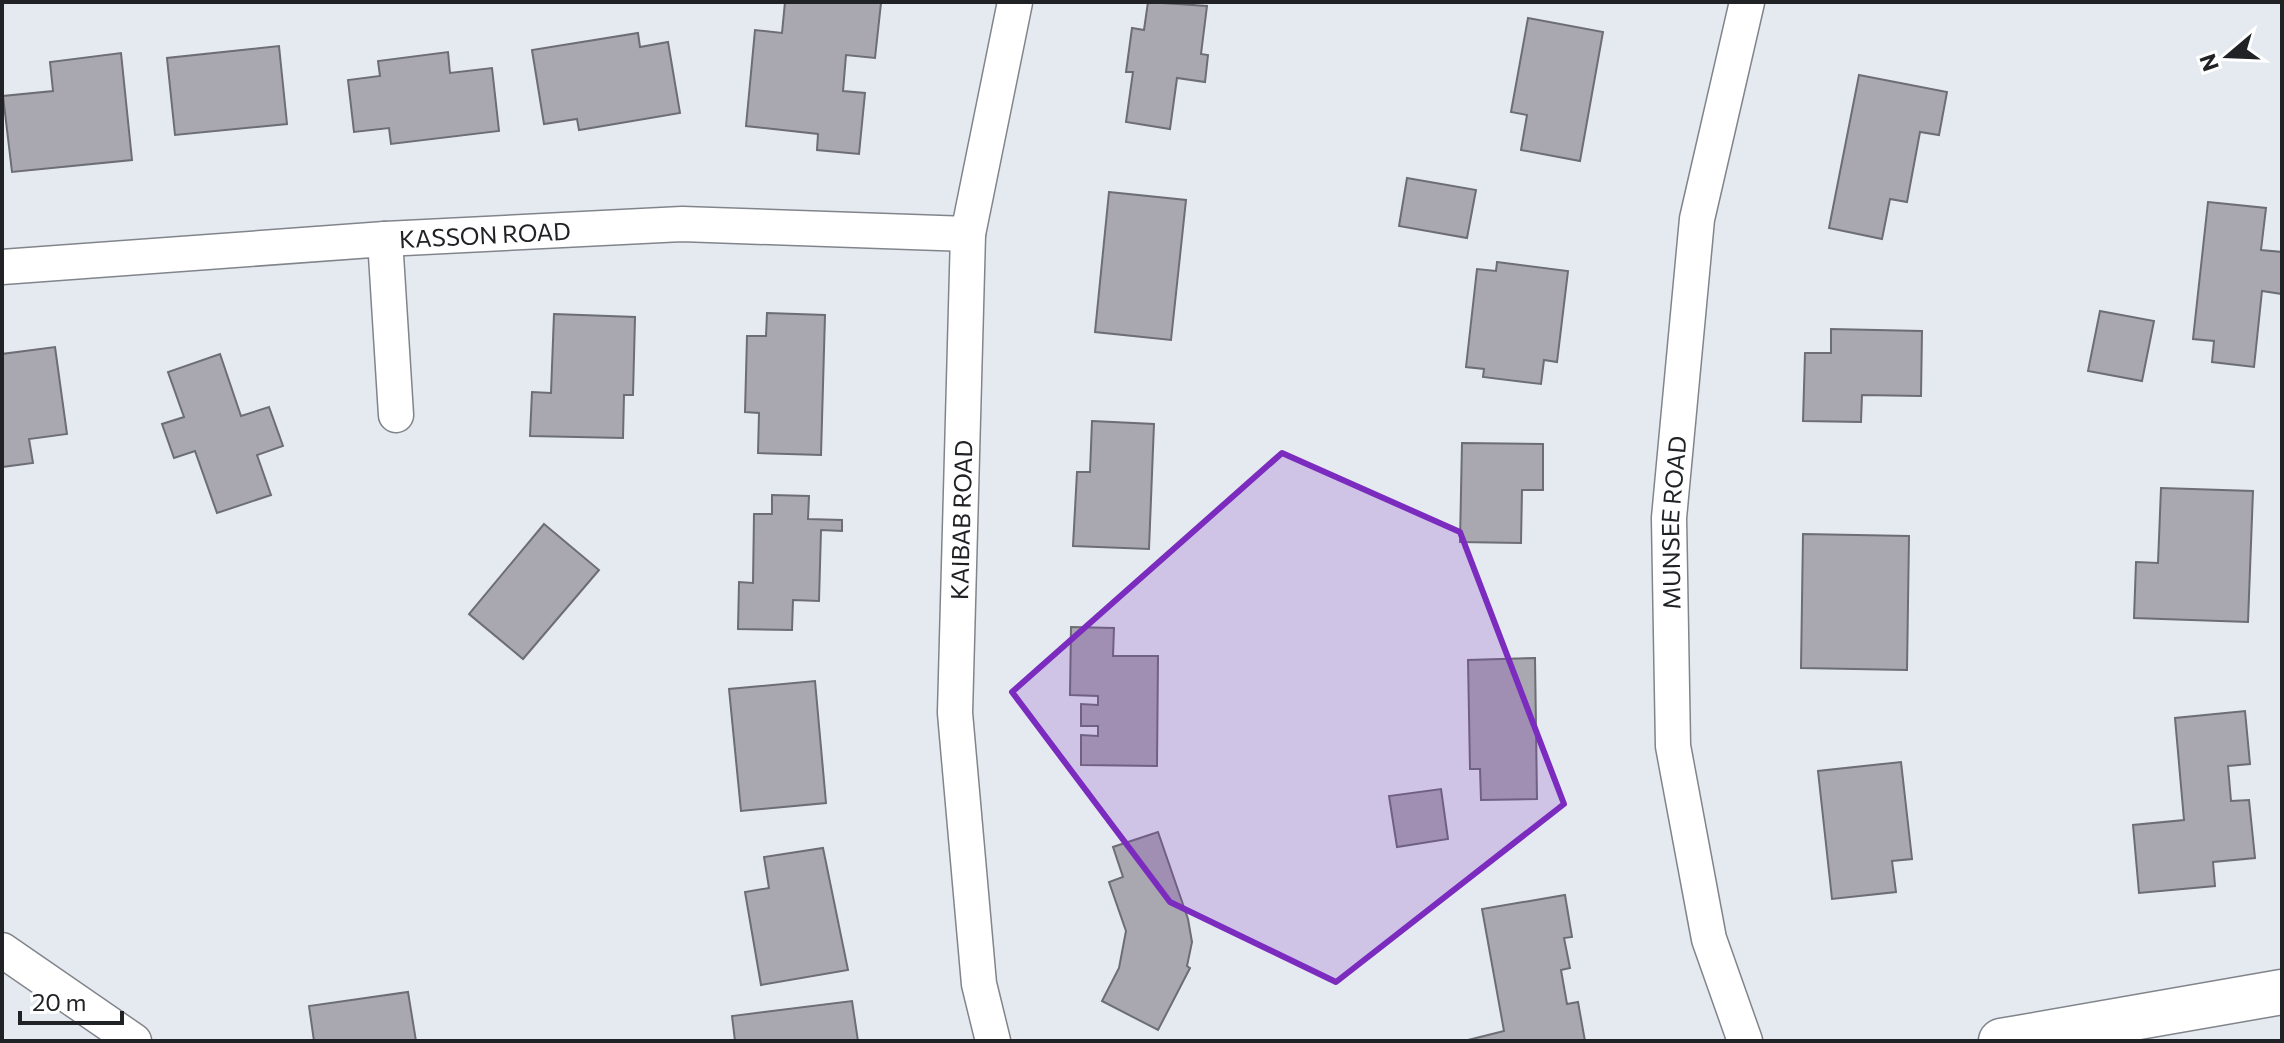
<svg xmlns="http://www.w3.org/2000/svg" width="2284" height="1043" font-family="Commissioner,sans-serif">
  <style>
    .building { fill: #a9a8b0; stroke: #6d6d74; stroke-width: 2 }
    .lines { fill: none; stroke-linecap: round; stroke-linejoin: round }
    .minor-casing { stroke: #81858b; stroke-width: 37 }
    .tertiary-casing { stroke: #81858b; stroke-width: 47 }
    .minor { stroke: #fff; stroke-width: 34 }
    .tertiary { stroke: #fff; stroke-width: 44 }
    .marked { fill: #7b2cbf; fill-opacity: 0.2; stroke: #7b2cbf; stroke-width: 6; stroke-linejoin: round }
    .labels { text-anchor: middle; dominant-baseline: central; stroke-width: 8; stroke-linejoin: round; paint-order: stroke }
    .street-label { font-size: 24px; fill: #202225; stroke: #fff }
  </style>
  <rect width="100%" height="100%" fill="#e5eaf1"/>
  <g class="building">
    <path d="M785,2L881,3L875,58L846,55L843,91L865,93L859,154L817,150L818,134L746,126L755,30L782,33Z"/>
    <path d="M1148,2L1207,6L1201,54L1208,55L1205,82L1177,78L1170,129L1126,122L1133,72H1126L1132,28L1144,30Z"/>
    <path d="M1528,18L1603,32L1580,161L1521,150L1527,115L1511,112Z"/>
    <path d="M638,33L640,47L668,42L680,113L579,130L577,119L544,124L532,50Z"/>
    <path d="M279,46L287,124L175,135L167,58Z"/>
    <path d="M448,52L450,73L492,68L499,131L391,144L389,128L354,132L348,80L380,76L378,61Z"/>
    <path d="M121,53L132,160L12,172L3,96L53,91L50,62Z"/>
    <path d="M1859,75L1947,92L1939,135L1920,132L1907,202L1890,199L1882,239L1829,228Z"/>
    <path d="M1407,178L1476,190L1467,238L1399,226Z"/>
    <path d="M1109,192L1186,200L1171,340L1095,332Z"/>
    <path d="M2208,202L2266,208L2261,250L2282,252V294L2262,291L2254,367L2212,362L2214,341L2193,339Z"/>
    <path d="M1497,262L1568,271L1557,362L1544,360L1541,384L1483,377L1484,369L1466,367L1477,269L1496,271Z"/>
    <path d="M2100,311L2154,321L2142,381L2088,371Z"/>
    <path d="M767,313L825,315L821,455L758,453L759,413L745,412L747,336H766Z"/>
    <path d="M554,314L635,317L633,395H624L623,438L530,436L532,392L551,393Z"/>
    <path d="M1831,329L1922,331L1921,396L1862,395L1861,422L1803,421L1805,353H1831Z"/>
    <path d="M55,347L67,434L29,439L33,463L2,467V354Z"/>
    <path d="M220,354L241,416L269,407L283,446L257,455L271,495L217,513L195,451L174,458L162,424L184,417L168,372Z"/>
    <path d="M1092,421L1154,424L1149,549L1073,546L1077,472H1090Z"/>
    <path d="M1462,443L1543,444V490H1522L1521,543L1460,542Z"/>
    <path d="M2161,488L2253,491L2248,622L2134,618L2136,562L2158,563Z"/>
    <path d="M772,495L809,496L808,519L842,520V531L821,530L819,601L793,600L792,630L738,629L739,582L753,583L754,514H772Z"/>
    <path d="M544,524L599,570L523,659L469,614Z"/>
    <path d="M1803,534L1909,536L1907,670L1801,668Z"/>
    <path d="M1071,627L1114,628L1113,656H1158L1157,766L1081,765V735L1098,736V726H1081V704L1098,705V696L1070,695Z"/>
    <path d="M1535,658L1537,799L1481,800L1480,769H1470L1468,660Z"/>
    <path d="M815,681L826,803L741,811L729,689Z"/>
    <path d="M2245,711L2250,764L2228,766L2231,801L2249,800L2255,858L2213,862L2215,886L2139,893L2133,825L2184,820L2175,718Z"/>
    <path d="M1901,762L1912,859L1892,861L1896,892L1832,899L1818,771Z"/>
    <path d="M1441,789L1448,839L1397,847L1389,796Z"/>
    <path d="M1158,832L1188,919L1192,942L1187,966L1190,968L1158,1030L1102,1001L1119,968L1126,931L1109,882L1123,877L1113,847Z"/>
    <path d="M823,848L848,970L761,985L745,892L769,888L764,857Z"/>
    <path d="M1565,895L1572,937L1564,938L1570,968L1561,970L1567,1004L1578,1002L1585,1041H1464L1504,1031L1482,909Z"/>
    <path d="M408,992L416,1041H314L309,1006Z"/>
    <path d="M852,1001L858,1041H735L732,1016Z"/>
  </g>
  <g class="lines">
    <defs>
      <g id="minor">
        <path d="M385,239L396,415"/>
        <path id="s1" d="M2,267L385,239L682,224L968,234"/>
        <path d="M2,950L134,1041"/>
        <path id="s2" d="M993,1041L979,984L955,713L968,234L1015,2"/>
        <path id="s3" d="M1745,1041L1709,939L1673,746L1669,518L1697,219L1747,2"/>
      </g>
      <path id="tertiary" d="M2001,1041L2282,992"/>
    </defs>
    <use href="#minor" class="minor-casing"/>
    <use href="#tertiary" class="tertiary-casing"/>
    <use href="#minor" class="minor"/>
    <use href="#tertiary" class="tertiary"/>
  </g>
  <path class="marked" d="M1282,453L1460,532L1564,804L1336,982L1170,902L1012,692Z"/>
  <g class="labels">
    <g class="street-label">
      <text stroke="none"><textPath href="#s1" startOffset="484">KASSON ROAD</textPath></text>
      <text stroke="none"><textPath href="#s2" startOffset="524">KAIBAB ROAD</textPath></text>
      <text stroke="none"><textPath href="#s3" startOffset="528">MUNSEE ROAD</textPath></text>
    </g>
  </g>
  <rect width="2284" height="1043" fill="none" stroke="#202225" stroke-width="8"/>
  <g transform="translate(2228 56) rotate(251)" stroke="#ffffff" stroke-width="6" paint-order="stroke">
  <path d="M0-6L14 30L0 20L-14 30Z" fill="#202225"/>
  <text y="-12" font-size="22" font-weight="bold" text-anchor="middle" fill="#202225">N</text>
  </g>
  <path d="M20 1011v12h102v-12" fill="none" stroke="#202225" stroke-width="4"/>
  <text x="32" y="1011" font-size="24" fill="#202225" stroke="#ffffff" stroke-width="6" paint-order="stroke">20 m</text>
</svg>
